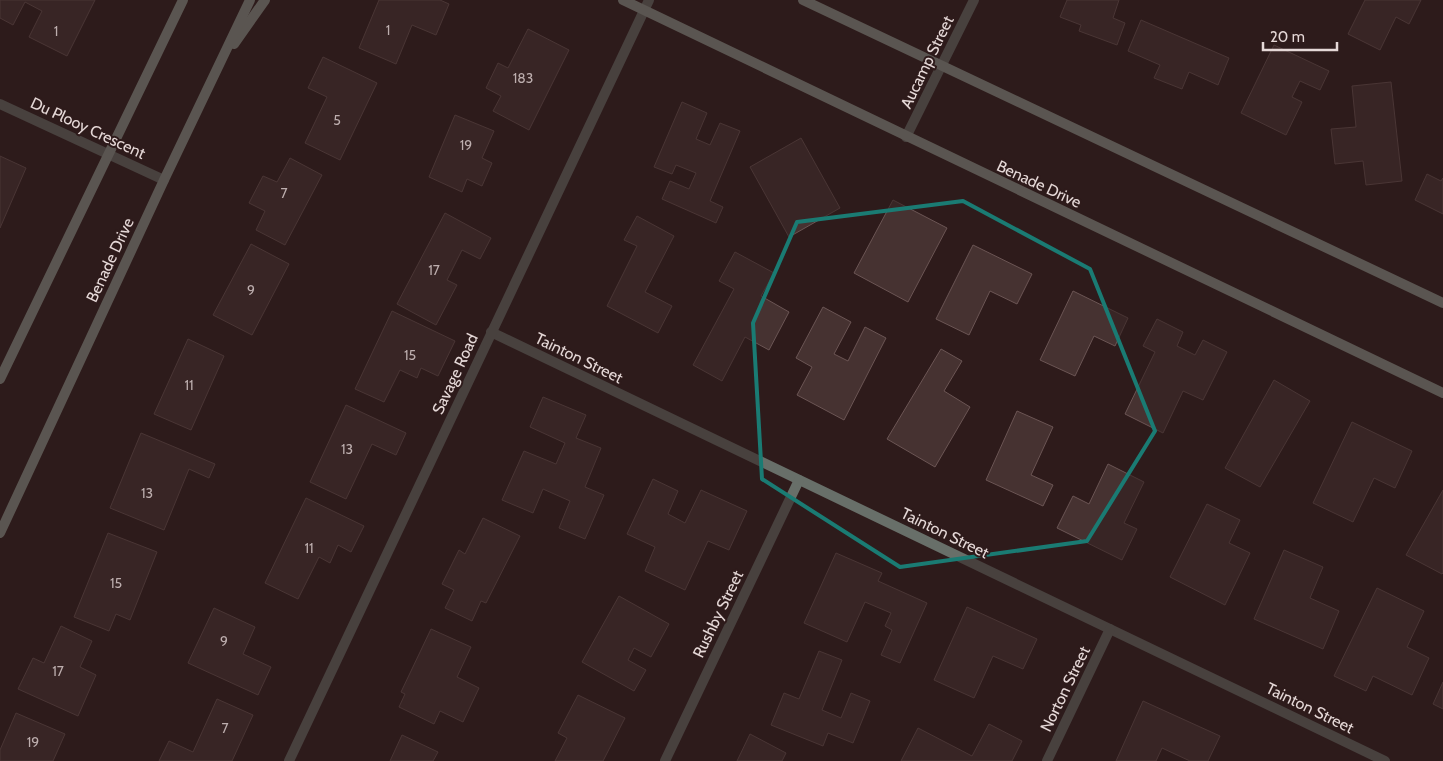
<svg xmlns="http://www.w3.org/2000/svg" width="1443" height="761" font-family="Cabin,sans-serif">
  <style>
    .building { fill: #463231; stroke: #6b5554 }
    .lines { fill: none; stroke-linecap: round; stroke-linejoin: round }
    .street { stroke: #686f69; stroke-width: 10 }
    .secondary { stroke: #919c92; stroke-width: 10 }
    .marked { fill: none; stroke: #1a7b73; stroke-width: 4; stroke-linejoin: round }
    .labels { text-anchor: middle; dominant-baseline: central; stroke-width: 4; stroke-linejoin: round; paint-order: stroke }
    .number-label { font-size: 14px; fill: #bdaeae }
    .street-label { font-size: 16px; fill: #e5d8d7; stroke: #2e1b1b }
  </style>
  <rect width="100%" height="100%" fill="#2e1b1b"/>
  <g class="building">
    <path d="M0,0H95L67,56L29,37L42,11L25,2L13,25L0,18Z"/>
    <path d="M379,0H440L449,4L436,35L412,25L396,64L359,48Z"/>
    <path d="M1067,0H1119L1113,18L1125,23L1117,45L1079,31L1081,25L1060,17Z"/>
    <path d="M1365,0H1421L1409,24L1396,17L1380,50L1348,34Z"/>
    <path d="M1141,20L1229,58L1218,85L1189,72L1182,89L1154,78L1160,65L1128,51Z"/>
    <path d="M528,29L569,50L529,130L493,111L501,96L486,88L498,63L508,68Z"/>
    <path d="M1274,45L1329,71L1320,90L1300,81L1292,97L1302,102L1286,135L1241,113Z"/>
    <path d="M323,57L377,83L340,160L305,143L327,97L308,88Z"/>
    <path d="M1391,82L1402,181L1366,185L1363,161L1335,164L1331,129L1356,127L1352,86Z"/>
    <path d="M682,102L707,113L696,139L710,145L720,123L740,131L710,201L723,207L716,223L662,199L670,181L689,189L696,173L676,165L672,174L654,167Z"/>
    <path d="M455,115L494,131L482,158L492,163L482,186L467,179L462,192L429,177Z"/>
    <path d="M801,138L840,208L789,237L750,167Z"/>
    <path d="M0,156L26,168L0,228Z"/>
    <path d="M290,158L322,175L285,245L256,230L265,211L249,203L263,176L277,182Z"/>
    <path d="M1427,174L1441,181L1443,178V214L1415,200Z"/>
    <path d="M893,200L947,228L908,302L854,273Z"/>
    <path d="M445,213L491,238L480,259L462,250L447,280L457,285L436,325L397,304Z"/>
    <path d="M637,216L674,236L645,292L672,306L658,333L607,306L637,246L624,240Z"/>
    <path d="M251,244L289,264L252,335L213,315Z"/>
    <path d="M973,245L1032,274L1017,304L990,291L969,335L936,319Z"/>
    <path d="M735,252L774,273L761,296L789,312L769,350L745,337L722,381L693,365L734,289L719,281Z"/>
    <path d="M1073,291L1128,318L1115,346L1094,336L1075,376L1040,360Z"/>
    <path d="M823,307L851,322L834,354L848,361L865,327L886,338L844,420L797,395L812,367L796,358Z"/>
    <path d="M392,311L455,341L438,376L421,368L417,378L400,370L384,402L355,389Z"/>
    <path d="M1157,319L1183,332L1177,346L1195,355L1203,340L1227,352L1203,400L1183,391L1163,433L1125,414L1155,352L1143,346Z"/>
    <path d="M188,339L224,356L191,430L154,414Z"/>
    <path d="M941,349L962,361L944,391L970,407L935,467L887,439Z"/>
    <path d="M1274,380L1310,401L1260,487L1225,468Z"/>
    <path d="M543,397L586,415L576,438L601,448L585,487L604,495L585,539L559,528L570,501L543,489L533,513L502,500L524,451L556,464L565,443L530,427Z"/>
    <path d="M346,405L406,433L396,455L372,444L346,499L310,482Z"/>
    <path d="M1017,411L1053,427L1031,475L1053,485L1043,506L986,480Z"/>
    <path d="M1352,422L1412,451L1395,488L1374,478L1353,522L1313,503Z"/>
    <path d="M141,433L215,464L209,478L189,469L164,530L110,508Z"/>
    <path d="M1108,464L1144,482L1124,523L1137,529L1122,560L1057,528L1073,496L1089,504Z"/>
    <path d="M653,479L678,491L668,514L685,523L701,490L747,511L729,550L708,541L685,590L645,571L655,547L627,534Z"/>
    <path d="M1443,490V573L1442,574L1406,555Z"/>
    <path d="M306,498L364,526L351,552L338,545L330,563L319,557L298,599L265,583Z"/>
    <path d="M1207,504L1240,520L1229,543L1250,553L1225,605L1170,577Z"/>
    <path d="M483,518L520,536L486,603L481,601L472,621L445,608L454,590L442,584L459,550L465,554Z"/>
    <path d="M108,533L157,552L130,620L116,614L109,631L74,617Z"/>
    <path d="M1284,550L1323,567L1310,598L1339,611L1323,649L1254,619Z"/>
    <path d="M836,553L882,573L878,581L927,603L900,663L881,655L892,630L885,626L891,613L865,602L847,642L804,623Z"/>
    <path d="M1377,588L1424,611L1407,647L1429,658L1412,695L1373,676L1366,691L1334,676Z"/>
    <path d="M619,596L669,624L651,657L634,648L628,660L646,670L634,691L582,662Z"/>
    <path d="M967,607L1037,639L1023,669L993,656L974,698L934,680Z"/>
    <path d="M214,608L255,627L243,654L271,667L258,695L188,663Z"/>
    <path d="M61,626L92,641L80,667L96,675L78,716L18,689L33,658L44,663Z"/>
    <path d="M431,629L471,647L457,677L479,688L463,722L440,711L434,724L399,707L405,694L401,692Z"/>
    <path d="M819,651L842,660L822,710L841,718L851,693L870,701L853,743L828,733L823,746L771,725L784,693L799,699Z"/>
    <path d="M1443,682V709L1433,704Z"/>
    <path d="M578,695L625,718L603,761H555L567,738L558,733Z"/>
    <path d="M217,699L253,715L232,761H159L169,741L193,752Z"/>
    <path d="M1143,701L1220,736L1208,761H1190L1162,748L1156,761H1116Z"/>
    <path d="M16,713L65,734L53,761H0V750Z"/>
    <path d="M989,724L1022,741L1012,761H901L918,728L972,756Z"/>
    <path d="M750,734L786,753L782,761H737Z"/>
    <path d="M402,735L438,752L433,761H390Z"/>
  </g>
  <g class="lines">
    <g class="street">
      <path d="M0,104L164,180"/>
      <path d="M906,137L974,0"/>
      <path d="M491,332L1385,761"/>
      <path d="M289,761L649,0"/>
      <path d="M665,761L799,480"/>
      <path d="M1047,761L1110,629"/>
    </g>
    <g class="secondary">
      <path d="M623,0L1443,393"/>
      <path d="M803,0L1443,303"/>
      <path d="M234,44L265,0"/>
      <path d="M0,379L183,0"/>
      <path d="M0,533L164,180L250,0"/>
    </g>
  </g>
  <path d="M0 0H1443V761H0ZM963,201L1090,269L1155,431L1087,541L900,567L762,479L753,323L797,222Z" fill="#2e1b1b" fill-opacity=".55" fill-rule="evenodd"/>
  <path class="marked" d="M963,201L1090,269L1155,431L1087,541L900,567L762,479L753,323L797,222Z"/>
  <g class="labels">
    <g class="number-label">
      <text x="388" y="30">1</text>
      <text x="56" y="31">1</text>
      <text x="523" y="78">183</text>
      <text x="337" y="120">5</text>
      <text x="466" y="145">19</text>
      <text x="284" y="193">7</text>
      <text x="434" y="270">17</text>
      <text x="251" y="290">9</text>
      <text x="410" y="355">15</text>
      <text x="189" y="385">11</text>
      <text x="347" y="449">13</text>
      <text x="147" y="493">13</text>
      <text x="309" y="548">11</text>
      <text x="116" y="583">15</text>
      <text x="224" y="641">9</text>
      <text x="58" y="671">17</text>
      <text x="225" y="728">7</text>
      <text x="33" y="742">19</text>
    </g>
    <g class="street-label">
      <text transform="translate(927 62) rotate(-64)">Aucamp Street</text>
      <text transform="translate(88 128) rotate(25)">Du Plooy Crescent</text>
      <text transform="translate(1039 184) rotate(25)">Benade Drive</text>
      <text transform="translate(110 260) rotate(-65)">Benade Drive</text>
      <text transform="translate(579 358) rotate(26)">Tainton Street</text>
      <text transform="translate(455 374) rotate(-65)">Savage Road</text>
      <text transform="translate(945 533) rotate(26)">Tainton Street</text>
      <text transform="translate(718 614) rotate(-64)">Rushby Street</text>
      <text transform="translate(1065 689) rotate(-64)">Norton Street</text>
      <text transform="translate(1310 708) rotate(26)">Tainton Street</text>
    </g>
  </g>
  <path d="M1263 42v8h74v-8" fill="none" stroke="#e5d8d7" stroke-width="2.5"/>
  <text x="1270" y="42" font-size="15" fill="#e5d8d7" stroke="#2e1b1b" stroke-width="4" paint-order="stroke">20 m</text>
</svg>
